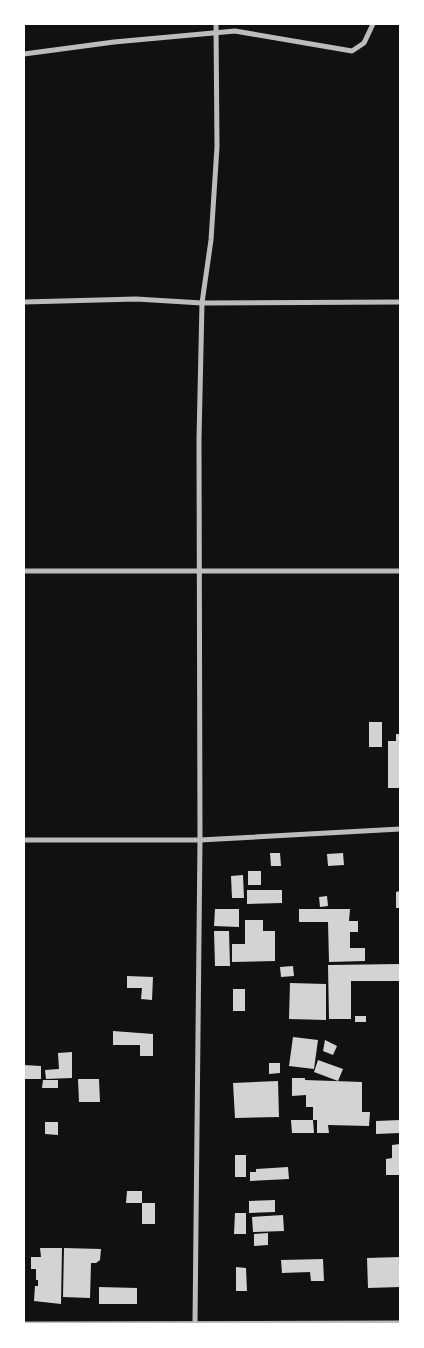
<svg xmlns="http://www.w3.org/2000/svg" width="424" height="1348" font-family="'Zilla Slab',serif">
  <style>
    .building { fill: #d3d3d3 }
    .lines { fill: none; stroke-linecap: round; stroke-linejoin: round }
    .minor { stroke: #bcbcbc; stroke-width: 5 }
  </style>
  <rect width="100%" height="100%" fill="#111"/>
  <g class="building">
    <rect x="369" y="722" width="13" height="25"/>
    <path d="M396,734H400V788H388V741H396Z"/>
    <path d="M270,853H280L281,866H271Z"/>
    <path d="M343,853L344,865L328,866L327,854Z"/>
    <rect x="248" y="871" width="13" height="14"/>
    <path d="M243,875L244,898H232L231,876Z"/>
    <path d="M247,890H282V903L247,904Z"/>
    <path d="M400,891V908H396V892Z"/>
    <path d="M327,896L328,906L320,907L319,897Z"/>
    <path d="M215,909H239V927L214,926Z"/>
    <path d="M299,909H350L349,921H358V932H350V948H365V961L329,962L328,922H299Z"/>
    <path d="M245,920H263V931H275V961L232,962V944H245Z"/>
    <path d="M214,931H229L230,966H215Z"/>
    <path d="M400,964V981H351V1019H329L328,965Z"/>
    <path d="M293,966L294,976L281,977L280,967Z"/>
    <path d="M127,976L153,977L152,1000L141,999L142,988H127Z"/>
    <path d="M290,983L326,984V1020L289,1019Z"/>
    <rect x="233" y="989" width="12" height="22"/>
    <rect x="355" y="1016" width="11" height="6"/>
    <path d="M113,1031L153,1034V1056H140V1045H113Z"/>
    <path d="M293,1037L318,1040L314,1069L289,1066Z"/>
    <path d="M325,1040L337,1046L333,1055L323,1051Z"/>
    <path d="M72,1052V1078L46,1079L45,1070L59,1069L58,1053Z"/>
    <path d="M318,1060L343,1069L338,1081L314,1072Z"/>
    <path d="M269,1063H280V1073L269,1074Z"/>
    <path d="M24,1065L41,1066V1079H24Z"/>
    <path d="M292,1078H305V1080L362,1082V1112H370L369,1126L328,1125L329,1133H317V1120H313V1107H306V1095L292,1096Z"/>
    <path d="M78,1079H99L100,1102H79Z"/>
    <path d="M43,1080H58V1088H42Z"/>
    <path d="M278,1081L279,1117L235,1118L233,1083Z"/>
    <path d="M291,1120H313L314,1133H292Z"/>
    <path d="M400,1120V1133L376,1134V1121Z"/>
    <path d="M45,1122H58V1135L45,1134Z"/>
    <path d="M400,1144V1175H386V1159L392,1158V1145Z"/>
    <rect x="235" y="1155" width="11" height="22"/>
    <path d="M288,1167L289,1179L250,1181V1172H256V1169Z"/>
    <path d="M127,1191H142V1203H126Z"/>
    <path d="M275,1200V1212L249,1213V1201Z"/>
    <rect x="142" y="1203" width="13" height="21"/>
    <path d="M235,1213H246V1234H234Z"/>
    <path d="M283,1215L284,1231L253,1232L252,1217Z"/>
    <path d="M268,1233V1245L254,1246V1234Z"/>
    <path d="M40,1248H62L61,1304L34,1301L35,1286H38V1280H36V1269H31V1257H41Z"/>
    <path d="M64,1248L101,1249L100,1260L96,1263H91L90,1298L63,1297Z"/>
    <path d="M400,1257V1287L368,1288L367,1258Z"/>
    <path d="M323,1259L324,1281H311L310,1272L282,1273L281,1260Z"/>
    <path d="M236,1267L246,1268L247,1291H236Z"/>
    <path d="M99,1287L137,1288V1304H99Z"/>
  </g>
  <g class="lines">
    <g class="minor">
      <path d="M24,54L114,42L235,31L352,51L364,43L373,24"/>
      <path d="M24,302L136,299L202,303L400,302"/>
      <path d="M24,571H400"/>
      <path d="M24,840H200L400,829"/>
      <path d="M24,1324L400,1323"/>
      <path d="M195,1324L200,840L199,439L202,303L211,240L217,147L216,24"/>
    </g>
  </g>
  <rect width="424" height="1348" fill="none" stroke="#ffffff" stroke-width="50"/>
</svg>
